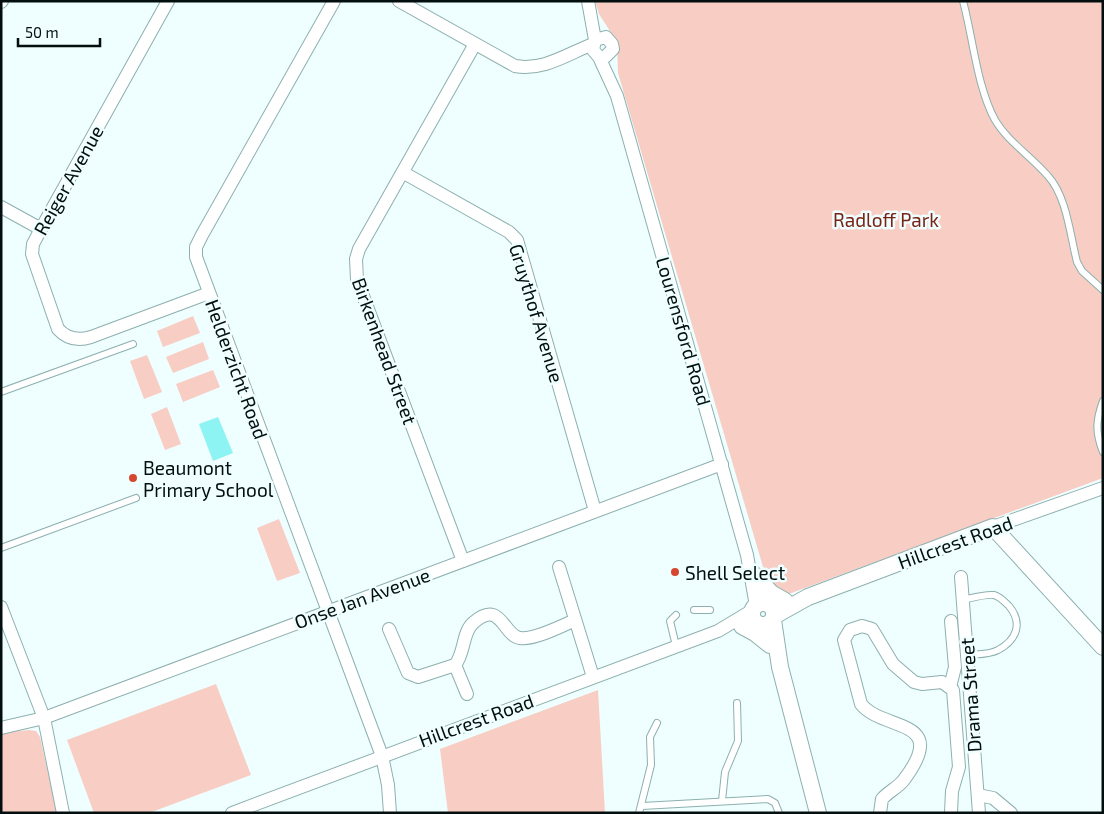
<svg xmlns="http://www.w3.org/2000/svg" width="1104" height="814" font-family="'Exo 2',sans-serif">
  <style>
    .green { fill: #f8cdc4 }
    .water { fill: #8ef3f3 }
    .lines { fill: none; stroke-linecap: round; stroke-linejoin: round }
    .service-casing { stroke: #8cb0af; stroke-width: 8 }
    .minor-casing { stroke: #8cb0af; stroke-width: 14 }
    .tertiary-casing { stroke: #8cb0af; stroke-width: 18 }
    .service { stroke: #fff; stroke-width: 6 }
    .minor { stroke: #fff; stroke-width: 12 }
    .tertiary { stroke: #fff; stroke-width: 16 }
    .poi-dot { fill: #d44831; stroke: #effefe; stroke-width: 2 }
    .labels { text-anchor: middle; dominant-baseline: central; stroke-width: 5; stroke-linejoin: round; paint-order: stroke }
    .street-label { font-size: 19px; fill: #030f0f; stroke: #effefe }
    .park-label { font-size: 19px; fill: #7a2214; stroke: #effefe }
    .poi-label { font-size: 19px; fill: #030f0f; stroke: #effefe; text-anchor: start }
  </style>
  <rect width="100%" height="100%" fill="#effefe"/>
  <g class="green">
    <path d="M595,1H1103V478L786,595H781L766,577L618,73L617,42L599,14Z"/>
    <path d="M193,316L200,333L163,347L157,331Z"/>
    <path d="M203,342L209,359L173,373L166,357Z"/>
    <path d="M147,355L162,392L144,399L130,361Z"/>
    <path d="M213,370L220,387L183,402L176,384Z"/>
    <path d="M167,407L181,444L165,450L151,414Z"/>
    <path d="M279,519L300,573L277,581L257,528Z"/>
    <path d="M216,684L251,775L149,813H94L67,740Z"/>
    <path d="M598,690L605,813H448L440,749Z"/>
    <path d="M29,730L36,731L40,737L57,813H1V733Z"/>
  </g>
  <path class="water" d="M218,417L233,453L213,461L199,424Z"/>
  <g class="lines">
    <defs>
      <g id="service">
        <path d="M963,1C973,38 977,87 995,120C1008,142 1031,156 1048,176C1067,197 1070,235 1077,262L1082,271L1103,290"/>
        <path d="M1,392L133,344"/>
        <path d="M1103,401C1096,420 1095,432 1103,452"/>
        <path d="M1,548L136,498"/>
        <path d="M963,600C972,598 984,594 994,595C999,596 1005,602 1009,606C1023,623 1017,640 998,650C989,655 977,654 967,655"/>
        <path d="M694,610H710"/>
        <path d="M676,615L670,621L676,646"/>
        <path d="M722,801L725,772L738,741L737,703"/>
        <path d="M642,806L768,799L775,803L779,813"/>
        <path d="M639,813L651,765L650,737L657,723"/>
      </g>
      <g id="minor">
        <path d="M168,1L41,229L33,244L32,254L58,329C67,339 78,341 91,337L209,293"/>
        <path d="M334,1L202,235L196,247V257L382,756L388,785L390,813"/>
        <path d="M399,1L515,66C544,71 567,54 593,44"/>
        <path d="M588,1L595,40"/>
        <path d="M1,2L2,1"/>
        <path d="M599,57H605L613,49L612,44L606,37L595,40L593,50L599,57L617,96L747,555L756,606"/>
        <path d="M404,173L509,232L517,240L595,511"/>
        <path d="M1,207L41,229"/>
        <path d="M993,527L1103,488"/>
        <path d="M463,561L357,280L356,259L359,249L475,44"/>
        <path d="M559,567L593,677"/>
        <path d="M961,577L979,813"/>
        <path d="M759,584L768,604"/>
        <path d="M1,607L44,718L63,813"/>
        <path d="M389,629L408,673L418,677L455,665C465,653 462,633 473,623C501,598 503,636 520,638C534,640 562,626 575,620"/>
        <path d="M455,665L467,694"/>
        <path d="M950,687L955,667L951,621"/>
        <path d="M1,728L44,718L722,464"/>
        <path d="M978,795L993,798L1011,813"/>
        <path d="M232,813L718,631L753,610"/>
        <path d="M880,813L882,799C888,792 897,788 903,781C952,717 883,732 861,704L844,640L850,630L862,626L872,629L893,664L914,682L922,684L942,682L953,690L959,767L952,791L951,813"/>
      </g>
      <g id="tertiary">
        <path d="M756,576L771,593L785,601"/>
        <circle cx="763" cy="614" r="11"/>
        <path d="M774,616L808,597L993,527L1103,647"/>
        <path d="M773,620L780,667L818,813"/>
        <path d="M742,626L755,633L770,645"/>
      </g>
    </defs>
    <use href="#service" class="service-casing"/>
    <use href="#minor" class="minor-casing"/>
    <use href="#tertiary" class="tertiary-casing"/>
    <use href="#service" class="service"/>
    <use href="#minor" class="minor"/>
    <use href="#tertiary" class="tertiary"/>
  </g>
  <g class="poi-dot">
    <circle cx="133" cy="478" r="5"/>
    <circle cx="675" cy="572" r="5"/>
  </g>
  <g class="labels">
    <g class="street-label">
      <text transform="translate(68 180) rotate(-61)">Reiger Avenue</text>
      <text transform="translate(537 313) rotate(73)">Gruythof Avenue</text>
      <text transform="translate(684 331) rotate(74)">Lourensford Road</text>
      <text transform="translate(385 351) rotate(70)">Birkenhead Street</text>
      <text transform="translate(237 369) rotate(70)">Helderzicht Road</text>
      <text transform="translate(955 542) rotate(-20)">Hillcrest Road</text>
      <text transform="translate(362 598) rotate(-20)">Onse Jan Avenue</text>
      <text transform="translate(970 695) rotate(-94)">Drama Street</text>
      <text transform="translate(476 720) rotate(-20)">Hillcrest Road</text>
    </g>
    <g class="park-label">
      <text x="886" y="219">Radloff Park</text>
    </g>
    <g class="poi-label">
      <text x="143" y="467">Beaumont<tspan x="143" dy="22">Primary School</tspan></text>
      <text x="685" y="572">Shell Select</text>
    </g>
  </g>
  <rect width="1104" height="814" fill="none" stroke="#030f0f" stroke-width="5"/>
  <path d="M18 38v8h82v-8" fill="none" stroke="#030f0f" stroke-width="2.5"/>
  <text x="25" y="38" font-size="15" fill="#030f0f" stroke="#effefe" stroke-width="4" paint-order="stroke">50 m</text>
</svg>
